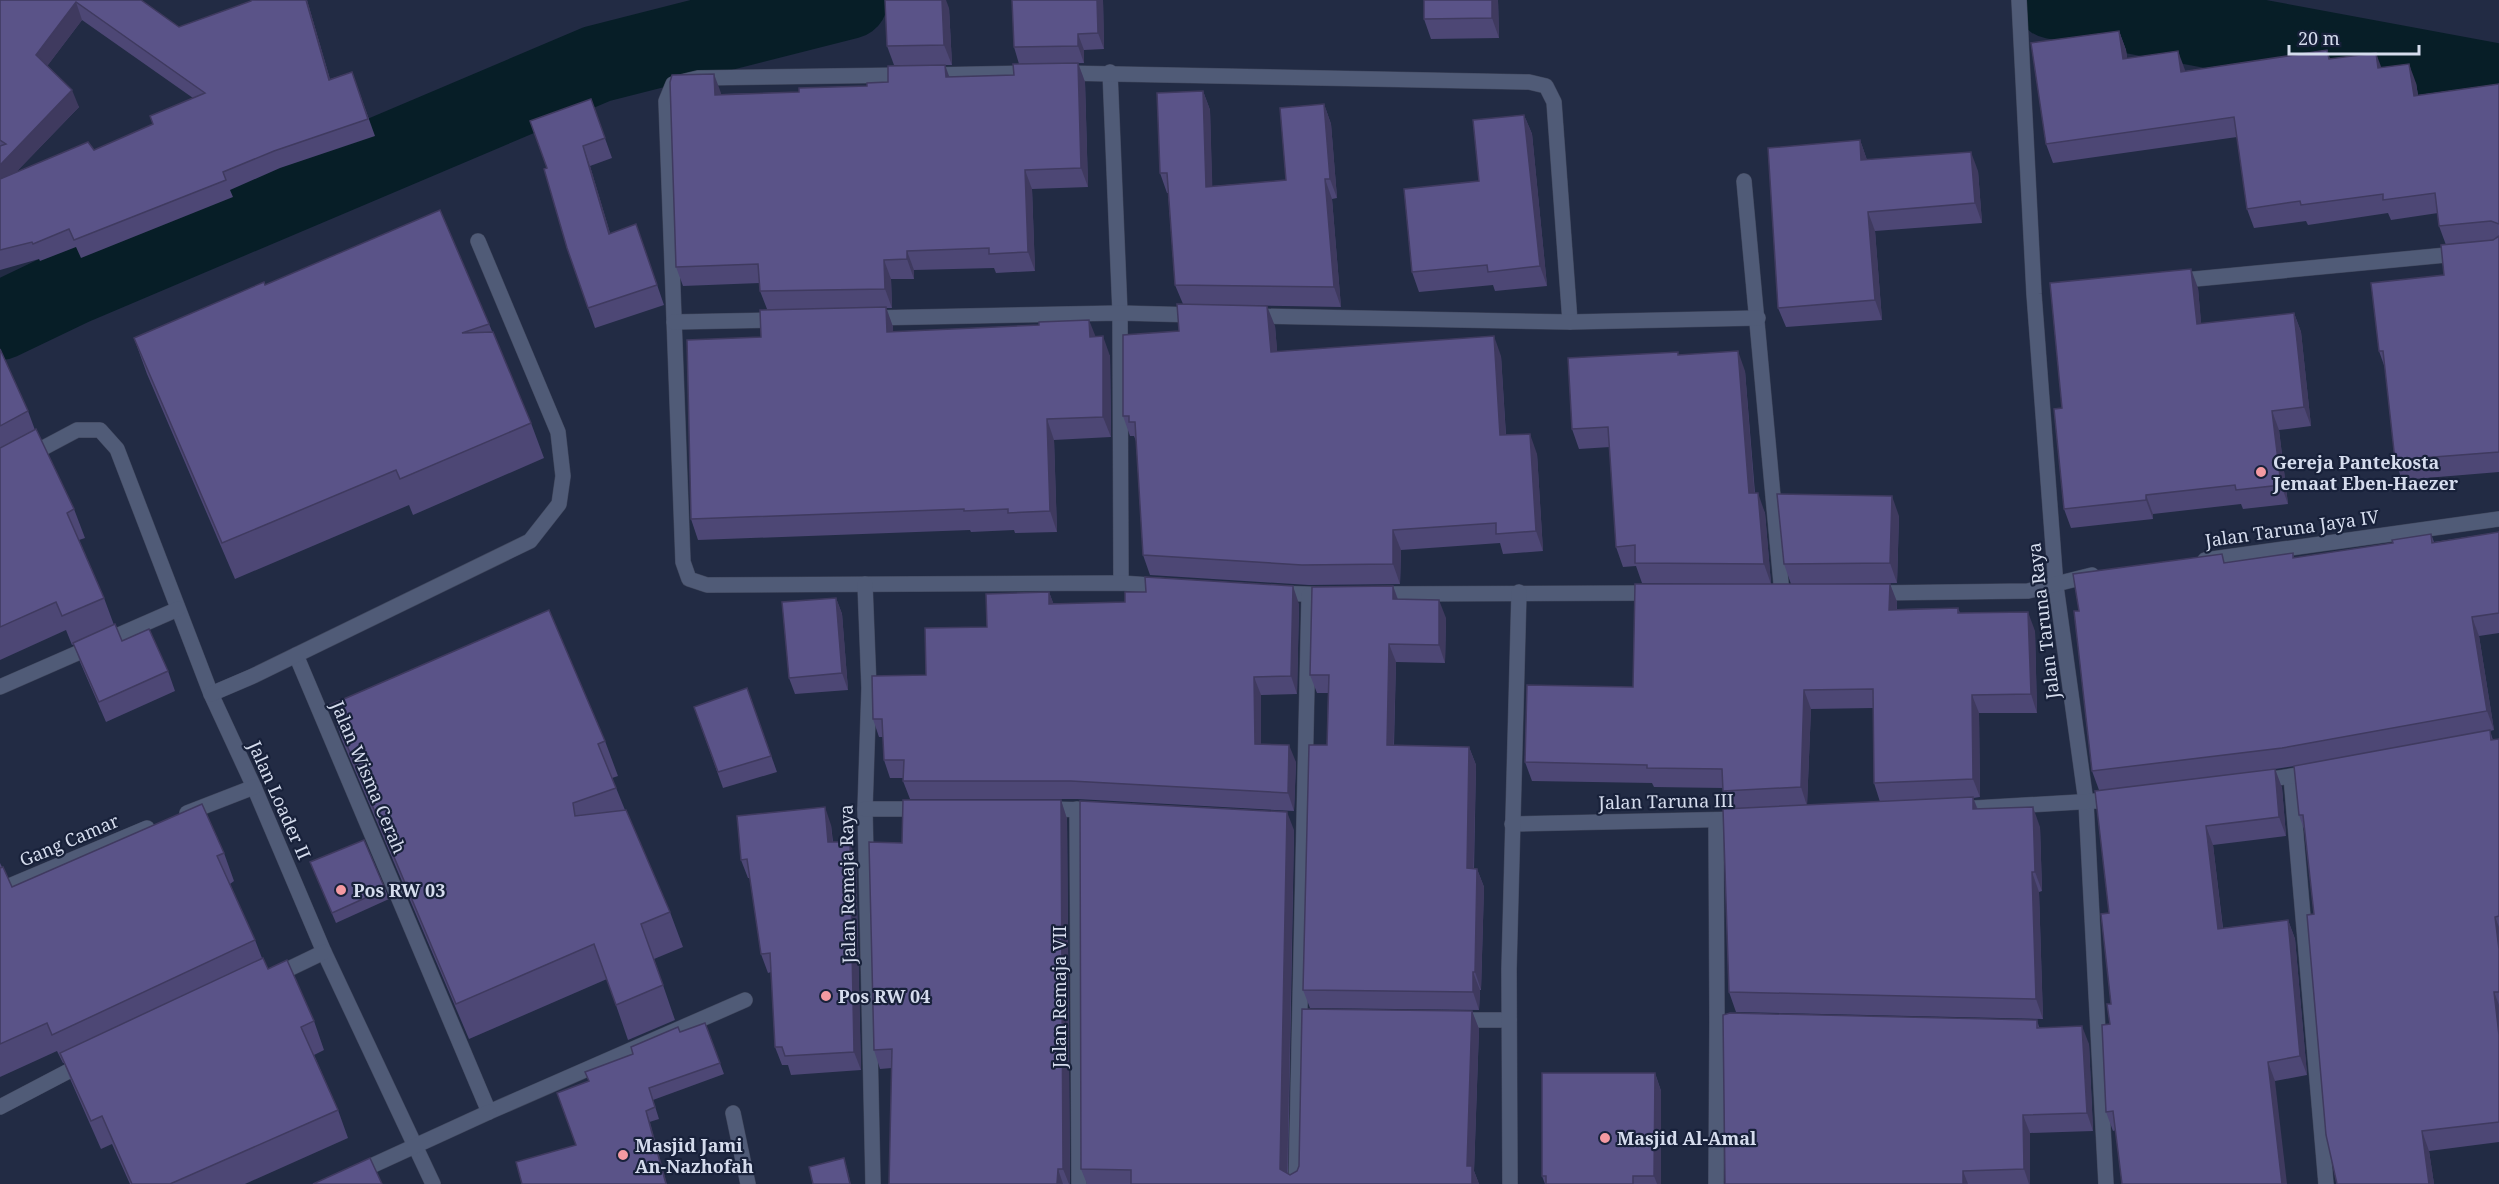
<svg xmlns="http://www.w3.org/2000/svg" width="2499" height="1184" font-family="'Noto Serif',serif">
  <style>
    .lines { fill: none; stroke-linecap: round; stroke-linejoin: round }
    .river { stroke: #071e27; stroke-width: 78 }
    .lane-casing { stroke: #40475d; stroke-width: 16 }
    .street-casing { stroke: #40475d; stroke-width: 16 }
    .lane { stroke: #505b77; stroke-width: 15 }
    .street { stroke: #505b77; stroke-width: 15 }
    .wall { fill: #4d4775; fill-rule: evenodd }
    .shaded-wall { fill: #3f3a5f }
    .building { fill: #5a5388; stroke: #3f3a5f; stroke-width: 1.5 }
    .poi-dot { fill: #f49aa2; stroke: #18213a; stroke-width: 2 }
    .labels { text-anchor: middle; dominant-baseline: central; stroke-width: 4.5; stroke-linejoin: round; paint-order: stroke }
    .poi-label { font-size: 18px; font-weight: bold; fill: #d5dced; stroke: #18213a; text-anchor: start }
    .street-label { font-size: 18px; fill: #d5dced; stroke: #18213a }
  </style>
  <rect width="100%" height="100%" fill="#222b44"/>
  <g class="lines">
    <g class="river">
      <path d="M2053,0L2499,83"/>
      <path d="M0,321L73,286L597,64L849,0"/>
    </g>
    <defs>
      <path id="lane" d="M733,1113L748,1184"/>
      <g id="street">
        <path d="M2019,0L2034,294L2056,586L2086,802L2106,1184"/>
        <path d="M1110,72L1120,313L1121,583"/>
        <path d="M1062,73L1529,82L1546,86L1554,102L1570,322"/>
        <path d="M906,75L698,78L673,84L666,101L683,562L689,579L707,585L1121,583L1165,586"/>
        <path d="M930,75L1032,73"/>
        <path d="M1744,181L1782,594"/>
        <path d="M2174,281L2499,250"/>
        <path d="M1251,316L1570,322L1758,318"/>
        <path d="M870,318L1120,313L1197,315"/>
        <path d="M674,322L780,320"/>
        <path d="M0,471L77,430H100L117,449L211,694L254,787L324,952L433,1184"/>
        <path d="M2205,560L2499,519"/>
        <path d="M865,584L869,688L865,809L873,1184"/>
        <path d="M1275,593L1332,595"/>
        <path d="M1875,593L2028,591L2092,575"/>
        <path d="M1377,594L1653,593"/>
        <path d="M296,655L489,1112L745,1000"/>
        <path d="M0,687L178,609"/>
        <path d="M211,694L253,676L530,541L559,504L563,476L558,432L478,241"/>
        <path d="M2291,777L2326,1184"/>
        <path d="M2260,781L2316,772"/>
        <path d="M865,809H922"/>
        <path d="M1045,809L1098,810"/>
        <path d="M1077,809L1079,1184"/>
        <path d="M1958,809L2096,801"/>
        <path d="M187,813L254,787"/>
        <path d="M1512,824L1742,819"/>
        <path d="M0,890L147,828"/>
        <path d="M272,977L324,952"/>
        <path d="M1455,1020H1509"/>
        <path d="M0,1107L84,1063"/>
        <path d="M332,1184L489,1112"/>
        <path d="M1296,1184L1309,595"/>
        <path d="M1510,1184L1509,969L1519,592"/>
        <path d="M1716,1184L1717,1021L1716,820"/>
      </g>
    </defs>
    <use href="#lane" class="lane-casing"/>
    <use href="#street" class="street-casing"/>
    <use href="#lane" class="lane"/>
    <use href="#street" class="street"/>
  </g>
  <g class="wall">
    <path d="M0,0H141L179,27L307,0L330,79L352,72L375,136L280,168L230,190L233,197L81,258L76,247L40,261L39,259L0,270ZM82,20L193,98L153,125L94,150L16,172L79,107L47,66Z"/>
    <path d="M1012,0H1103L1104,49L1084,50V63L1019,64L1014,47Z"/>
    <path d="M1424,0H1498L1499,38L1431,39L1424,19Z"/>
    <path d="M949,8L952,65H894L887,46Z"/>
    <path d="M2119,31L2126,50L2127,58L2186,71L2327,50L2330,59L2381,68L2416,83L2418,95L2499,84V472L2402,480L2395,460L2385,368L2379,351L2444,275L2446,245L2439,226L2438,213L2391,220L2388,213L2308,225L2306,221L2254,228L2247,209L2237,137L2053,163L2046,144Z"/>
    <path d="M1078,63L1085,82L1088,187L1032,189L1035,271L996,273L994,268L914,270V279H891L892,308H886L893,327V332L1095,337L1110,356L1111,437L1054,440L1057,532L1015,533L1014,530L971,532L970,530L698,540L691,519L761,337L767,309L760,291V283L683,286L676,267L721,93V94L799,92L867,86L888,82L950,77L1014,75Z"/>
    <path d="M1203,91L1210,110L1212,186L1286,180L1324,104L1331,124L1337,198L1332,199L1341,307L1228,305L1275,326L1277,351L1501,356L1506,435L1537,454L1543,551L1503,554L1500,543L1401,550L1400,584L1309,585L1150,575L1143,555L1136,441L1134,436H1130L1123,416L1179,331L1183,304L1175,285L1168,193H1167L1160,173Z"/>
    <path d="M591,99L612,158L590,166L610,233L643,244L664,305L595,328L567,248L547,168Z"/>
    <path d="M1524,115L1532,134L1547,286L1495,291L1493,285L1419,292L1412,272L1479,181Z"/>
    <path d="M1860,140L1867,160L1978,171L1982,223L1875,231L1882,320L1786,327L1778,308Z"/>
    <path d="M265,285L489,324L531,423L544,458L413,515L409,505L235,579L147,374L134,338Z"/>
    <path d="M2198,288L2201,324L2294,313L2301,332L2311,426L2279,430L2288,504L2243,509L2241,504L2153,514V519L2071,528L2064,509L2062,408Z"/>
    <path d="M0,349L28,411L35,430L74,509L85,538L79,540L104,598L114,625L122,641L168,671L175,691L106,722L80,662L74,644L72,645L66,630L0,660Z"/>
    <path d="M1679,355L1745,371L1755,493L1765,513L1771,584H1791L1784,564L1899,516L1897,583L1829,584H1890L1897,602V609L1958,608L1960,613L2035,631L2037,713H1979L1980,797L1973,798L1978,809L2040,827L2042,891L2039,892L2043,1019L1736,1012L1729,992V809L1723,791V788L1654,787L1652,783L1532,781L1525,762L1633,687L1735,584L1642,583L1636,566L1623,567L1616,547L1610,447L1579,449L1572,429ZM1873,708L1874,783L1880,802L1807,805L1811,709Z"/>
    <path d="M2499,532V633L2479,636L2494,730L2490,731L2493,740L2499,739V1142L2429,1151L2434,1184H2337L2314,914L2305,832L2299,815L2295,766L2275,769L2282,788L2286,836L2213,845L2223,928L2288,920L2295,939L2307,1075L2275,1081L2113,1131L2106,1112L2111,1004L2109,913L2099,790L2092,771L2079,611L2226,563L2293,553L2294,558L2393,543L2431,534L2434,542Z"/>
    <path d="M1393,586L1398,599L1446,618L1445,663L1396,662L1394,745L1469,747L1476,765L1474,869H1477L1484,887L1481,990H1480L1479,1010L1310,1008L1303,990L1327,745L1328,693H1317L1310,675Z"/>
    <path d="M1049,592L1053,603L1299,604L1297,694L1261,695V744L1296,762L1294,811L1077,799H910L903,781V778H890L884,760L883,737H879L873,719L926,675L987,627Z"/>
    <path d="M836,598L842,614L848,690L795,694L789,678Z"/>
    <path d="M747,688L777,772L723,788L694,707Z"/>
    <path d="M330,705L605,741L618,776L612,778L625,810L670,912L683,947L654,959L675,1020L628,1040L607,979L469,1039L342,740Z"/>
    <path d="M1061,800L1067,819L1070,1184H889L892,1068L880,1069L874,1050L902,843Z"/>
    <path d="M831,825L833,842H850L856,861L861,1070L791,1075L788,1065H782L775,1047L771,972L768,973L761,954L750,878H748L741,860Z"/>
    <path d="M1294,830L1288,1174L1290,1175L1297,1171L1472,1011L1479,1029L1474,1171L1479,1184H1087L1081,1169Z"/>
    <path d="M224,853L234,881L230,884L255,940L262,958L268,969L314,1021L324,1050L314,1055L338,1110L348,1138L245,1184H130L112,1144L101,1149L71,1081L64,1063H63L57,1051L0,1077V863L12,887Z"/>
    <path d="M310,862L385,889L389,899L336,923Z"/>
    <path d="M2037,1020L2039,1027L2089,1044L2093,1131L2030,1133V1184H1725Z"/>
    <path d="M705,1023L724,1074L653,1100L659,1119L576,1145L589,1081L633,1054L680,1032Z"/>
    <path d="M1655,1073L1661,1091V1184H1545L1542,1176Z"/>
  </g>
  <g class="shaded-wall">
    <path d="M306,0H307L335,97L329,80Z"/>
    <path d="M942,0H946L949,8L952,65L944,45Z"/>
    <path d="M1097,0H1103L1104,49L1098,33Z"/>
    <path d="M1492,0H1498L1499,38L1492,18Z"/>
    <path d="M76,2L82,20L42,73L36,55Z"/>
    <path d="M2119,31L2126,50L2130,78L2123,59Z"/>
    <path d="M1078,34L1084,50V63L1078,46Z"/>
    <path d="M2178,51L2185,70L2188,91L2181,72Z"/>
    <path d="M2376,53L2383,72L2378,68Z"/>
    <path d="M1078,63L1085,82L1088,187L1081,168Z"/>
    <path d="M2409,64L2416,83L2421,115L2414,96Z"/>
    <path d="M945,65L952,84L946,77Z"/>
    <path d="M714,74L721,93L722,114L715,95Z"/>
    <path d="M72,90L79,107L0,189V165Z"/>
    <path d="M1203,91L1210,110L1213,207L1206,187Z"/>
    <path d="M1324,104L1331,124L1337,198L1330,179Z"/>
    <path d="M1524,115L1532,134L1547,286L1540,266Z"/>
    <path d="M1860,140L1867,160H1861Z"/>
    <path d="M583,146L590,166L616,253L609,234Z"/>
    <path d="M1971,152L1978,171L1982,223L1975,203Z"/>
    <path d="M1025,170L1032,189L1035,271L1028,252Z"/>
    <path d="M1325,179L1332,199L1341,307L1334,287Z"/>
    <path d="M1868,212L1875,231L1882,320L1875,300Z"/>
    <path d="M907,251L914,270V279L907,259Z"/>
    <path d="M884,260L891,279L892,308L885,289Z"/>
    <path d="M2191,269L2198,288L2203,343L2197,324Z"/>
    <path d="M1267,306L1275,326L1279,372L1271,352Z"/>
    <path d="M886,307L893,327L894,353L887,332Z"/>
    <path d="M2294,313L2301,332L2311,426L2304,407Z"/>
    <path d="M1089,320L1097,340L1090,337Z"/>
    <path d="M1103,336L1110,356L1111,437L1103,417Z"/>
    <path d="M1494,336L1501,356L1507,455L1500,435Z"/>
    <path d="M1738,351L1745,371L1756,513L1749,493Z"/>
    <path d="M2272,411L2279,430L2288,504L2281,485Z"/>
    <path d="M1047,419L1054,440L1057,532L1050,511Z"/>
    <path d="M1530,434L1537,454L1543,551L1536,531Z"/>
    <path d="M1758,493L1765,513L1771,584L1764,564Z"/>
    <path d="M2146,495L2153,514V519L2146,500Z"/>
    <path d="M1892,496L1899,516L1897,583L1890,563Z"/>
    <path d="M1393,530L1401,550L1400,584L1393,564Z"/>
    <path d="M1890,584L1897,602L1896,628L1889,610Z"/>
    <path d="M1293,586L1299,604L1297,694L1291,676Z"/>
    <path d="M1393,586L1399,603L1393,599Z"/>
    <path d="M1049,592L1056,610L1049,604Z"/>
    <path d="M836,598L842,614L848,690L842,673Z"/>
    <path d="M1439,600L1446,618L1445,663L1439,645Z"/>
    <path d="M2028,612L2035,631L2037,713L2031,694Z"/>
    <path d="M2472,617L2479,636L2494,730L2487,711Z"/>
    <path d="M1389,644L1396,662L1393,762L1387,745Z"/>
    <path d="M1254,677L1261,695V762L1255,744Z"/>
    <path d="M1804,690L1811,709L1807,806L1801,787Z"/>
    <path d="M1972,695L1979,713L1980,797L1973,779Z"/>
    <path d="M1289,745L1296,762L1294,811L1288,793Z"/>
    <path d="M1469,747L1476,765L1473,886L1467,868Z"/>
    <path d="M2275,769L2282,788L2286,836L2279,817Z"/>
    <path d="M1973,797L1980,817L1973,809Z"/>
    <path d="M1061,800L1067,819L1070,1184H1069L1063,1169Z"/>
    <path d="M825,807L831,825L834,860L828,842Z"/>
    <path d="M2033,807L2040,827L2042,891L2035,872Z"/>
    <path d="M1287,812L1294,830L1287,1184L1280,1169Z"/>
    <path d="M2206,826L2213,845L2225,948L2218,929Z"/>
    <path d="M850,842L856,861L861,1070L854,1052Z"/>
    <path d="M1477,869L1484,887L1481,990L1475,972Z"/>
    <path d="M2032,872L2039,892L2043,1019L2036,999Z"/>
    <path d="M2495,917L2499,927V949Z"/>
    <path d="M2288,920L2295,939L2307,1075L2300,1056Z"/>
    <path d="M1473,972L1480,990L1479,1010L1473,992Z"/>
    <path d="M2494,992L2499,1005V1035Z"/>
    <path d="M1472,1011L1479,1029L1474,1171L1479,1184H1472L1467,1166Z"/>
    <path d="M2082,1026L2089,1044L2093,1131L2087,1113Z"/>
    <path d="M2268,1062L2275,1081L2287,1184H2282Z"/>
    <path d="M1655,1073L1661,1091V1184H1657L1654,1176Z"/>
    <path d="M646,1111L650,1122L667,1184H666Z"/>
    <path d="M2023,1115L2030,1133V1184H2029L2024,1169Z"/>
    <path d="M2422,1131L2429,1151L2434,1184H2429Z"/>
    <path d="M844,1158L847,1168L851,1184H850Z"/>
    <path d="M1058,1169L1063,1184H1057Z"/>
    <path d="M1963,1171L1968,1184H1963Z"/>
  </g>
  <g class="building">
    <path d="M0,0H141L179,27L251,1V0H306L329,80L352,72L368,119L274,151L223,172L226,180L74,240L69,229L33,244L32,242L0,250V179L88,142L94,150L153,124L150,116L205,93L76,2L36,55L72,90L0,165V146L6,144L0,140Z"/>
    <path d="M885,0H942L944,45L887,46Z"/>
    <path d="M1012,0H1097L1098,33L1078,34V46L1014,47Z"/>
    <path d="M1424,0H1492V18L1424,19Z"/>
    <path d="M2119,31L2123,59L2178,51L2181,72L2327,50L2329,59L2376,53L2378,68L2409,64L2414,96L2499,84V224L2491,221L2439,226L2435,193L2383,200V194L2301,205L2300,201L2247,209L2234,117L2046,144L2031,43Z"/>
    <path d="M1078,63L1081,168L1025,170L1028,252L989,254V248L907,251V259L884,260L885,289L760,291L758,264L676,267L670,82L672,75L714,74L715,95L799,92V88L867,86V83L888,82V66L945,65L946,77L1014,75L1013,64Z"/>
    <path d="M1203,91L1206,187L1286,180L1280,108L1324,104L1330,179H1325L1334,287L1175,285L1167,173H1160L1157,93Z"/>
    <path d="M591,99L605,138L583,146L609,234L636,224L657,285L588,308L567,248L544,169L547,168L530,121Z"/>
    <path d="M1524,115L1540,266L1488,272L1487,265L1412,272L1404,189L1479,181L1473,120Z"/>
    <path d="M1860,140L1861,160L1971,152L1975,203L1868,212L1875,300L1778,308L1768,148Z"/>
    <path d="M440,210L489,324L462,333L493,332L531,423L400,479L396,470L222,543L134,338L264,282L265,285Z"/>
    <path d="M2499,236V452L2395,460L2383,351H2379L2371,283L2444,275L2441,245L2493,240Z"/>
    <path d="M2191,269L2197,324L2294,313L2304,407L2272,411L2281,485L2236,490L2235,485L2146,495V500L2064,509L2054,409L2062,408L2050,283Z"/>
    <path d="M1177,304L1267,306L1271,352L1494,336L1500,435L1530,434L1536,531L1496,534V523L1393,530V564L1302,565L1143,555L1135,422H1129V416H1123V335L1179,331Z"/>
    <path d="M886,307L887,332L1039,325V322L1089,320L1090,337L1103,336V417L1047,419L1050,511L1008,513V509L964,511V509L691,519L687,340L761,337L760,310Z"/>
    <path d="M0,349L28,411L0,426Z"/>
    <path d="M1738,351L1749,493H1758L1764,564L1635,563V545L1616,547L1608,427L1572,429L1568,358L1678,352V355Z"/>
    <path d="M36,429L74,509L67,513L104,598L62,616L56,602L0,627V448Z"/>
    <path d="M1777,494L1892,496L1890,563L1784,564Z"/>
    <path d="M2499,532V613L2472,617L2487,711L2282,748L2092,771L2074,611H2079L2073,574L2222,554L2224,563L2293,553V558L2393,543L2392,540L2431,534L2432,543Z"/>
    <path d="M1145,577L1293,586L1291,676L1254,677L1255,744L1289,745L1288,793L1071,781H903L904,760H884L882,719H873L872,676L926,675L925,628L987,627L986,594L1049,592V604L1125,602V592H1146Z"/>
    <path d="M1635,584H1890L1889,610L1958,608V613L2028,612L2031,694L1972,695L1973,779L1874,783L1873,689L1804,690L1801,787L1723,791L1722,769L1647,768V765L1525,762L1527,685L1633,687Z"/>
    <path d="M1393,586V599L1439,600V645L1389,644L1387,745L1469,747L1467,868L1477,869L1475,972H1473V992L1303,990L1309,745H1327L1329,675H1310L1312,587Z"/>
    <path d="M836,598L842,673L789,678L782,602Z"/>
    <path d="M549,610L605,741L598,744L616,788L573,803L575,816L626,810L670,912L641,924L663,985L616,1005L594,944L456,1004L330,705Z"/>
    <path d="M115,624L122,641L149,629L168,671L99,702L73,643Z"/>
    <path d="M747,688L771,756L718,772L694,707Z"/>
    <path d="M2490,730L2491,740L2499,739V916L2495,917L2499,949V992H2494L2499,1035V1122L2422,1131L2429,1184H2337L2326,1135L2307,915L2314,914L2303,815H2299L2294,766Z"/>
    <path d="M2275,769L2279,817L2206,826L2218,929L2288,920L2300,1056L2268,1062L2282,1184H2122L2113,1111L2106,1112L2102,1025L2110,1024L2107,1004H2111L2101,914L2109,913L2095,791Z"/>
    <path d="M1973,797V809L2033,807L2035,872H2032L2036,999L1729,992L1723,809Z"/>
    <path d="M903,800H1061L1063,1169H1058L1057,1184H889L892,1049L874,1050L869,842L902,843Z"/>
    <path d="M1080,801L1287,812L1280,1169L1290,1175L1297,1171L1299,1166L1302,1009L1472,1011L1467,1166H1472V1184H1131V1170L1081,1169Z"/>
    <path d="M202,804L224,853L217,856L255,940L52,1035L47,1023L0,1044V868L3,867L12,887Z"/>
    <path d="M825,807L828,842H850L854,1052L785,1056L782,1047H775L770,953L761,954L747,859L741,860L737,816Z"/>
    <path d="M364,840L385,889L332,913L310,862Z"/>
    <path d="M263,958L268,969L287,960L314,1021L301,1027L338,1110L170,1184H132L102,1116L91,1121L60,1053Z"/>
    <path d="M1730,1013L2037,1020V1028L2082,1026L2087,1113L2023,1115L2024,1169L1963,1171V1184H1725L1723,1015Z"/>
    <path d="M705,1023L720,1063L649,1088L655,1107L646,1111L666,1184H522L516,1162L576,1145L557,1093L589,1081L585,1072L633,1054L631,1047L678,1027L680,1032Z"/>
    <path d="M1542,1073H1655L1654,1176H1633V1184H1546V1176H1542Z"/>
    <path d="M370,1158L382,1184H313Z"/>
    <path d="M844,1158L850,1184H813L809,1167Z"/>
  </g>
  <g class="poi-dot">
    <circle cx="2261" cy="472" r="6"/>
    <circle cx="341" cy="890" r="6"/>
    <circle cx="826" cy="996" r="6"/>
    <circle cx="1605" cy="1138" r="6"/>
    <circle cx="623" cy="1155" r="6"/>
  </g>
  <g class="labels">
    <g class="poi-label">
      <text x="2273" y="462">Gereja Pantekosta<tspan x="2273" dy="21">Jemaat Eben-Haezer</tspan></text>
      <text x="353" y="890">Pos RW 03</text>
      <text x="838" y="996">Pos RW 04</text>
      <text x="1617" y="1138">Masjid Al-Amal</text>
      <text x="635" y="1145">Masjid Jami<tspan x="635" dy="21">An-Nazhofah</tspan></text>
    </g>
    <g class="street-label">
      <text transform="translate(2292 528) rotate(-8)">Jalan Taruna Jaya IV</text>
      <text transform="translate(2043 621) rotate(-97)">Jalan Taruna Raya</text>
      <text transform="translate(369 777) rotate(67)">Jalan Wisma Cerah</text>
      <text transform="translate(280 800) rotate(66)">Jalan Loader II</text>
      <text transform="translate(1666 801) rotate(-1)">Jalan Taruna III</text>
      <text transform="translate(69 840) rotate(-23)">Gang Camar</text>
      <text transform="translate(847 884) rotate(-91)">Jalan Remaja Raya</text>
      <text transform="translate(1059 997) rotate(-90)">Jalan Remaja VII</text>
    </g>
  </g>
  <path d="M2289 45v9h130v-9" fill="none" stroke="#d5dced" stroke-width="3"/>
  <text x="2298" y="45" font-size="18" fill="#d5dced" stroke="#18213a" stroke-width="4.5" paint-order="stroke">20 m</text>
</svg>
